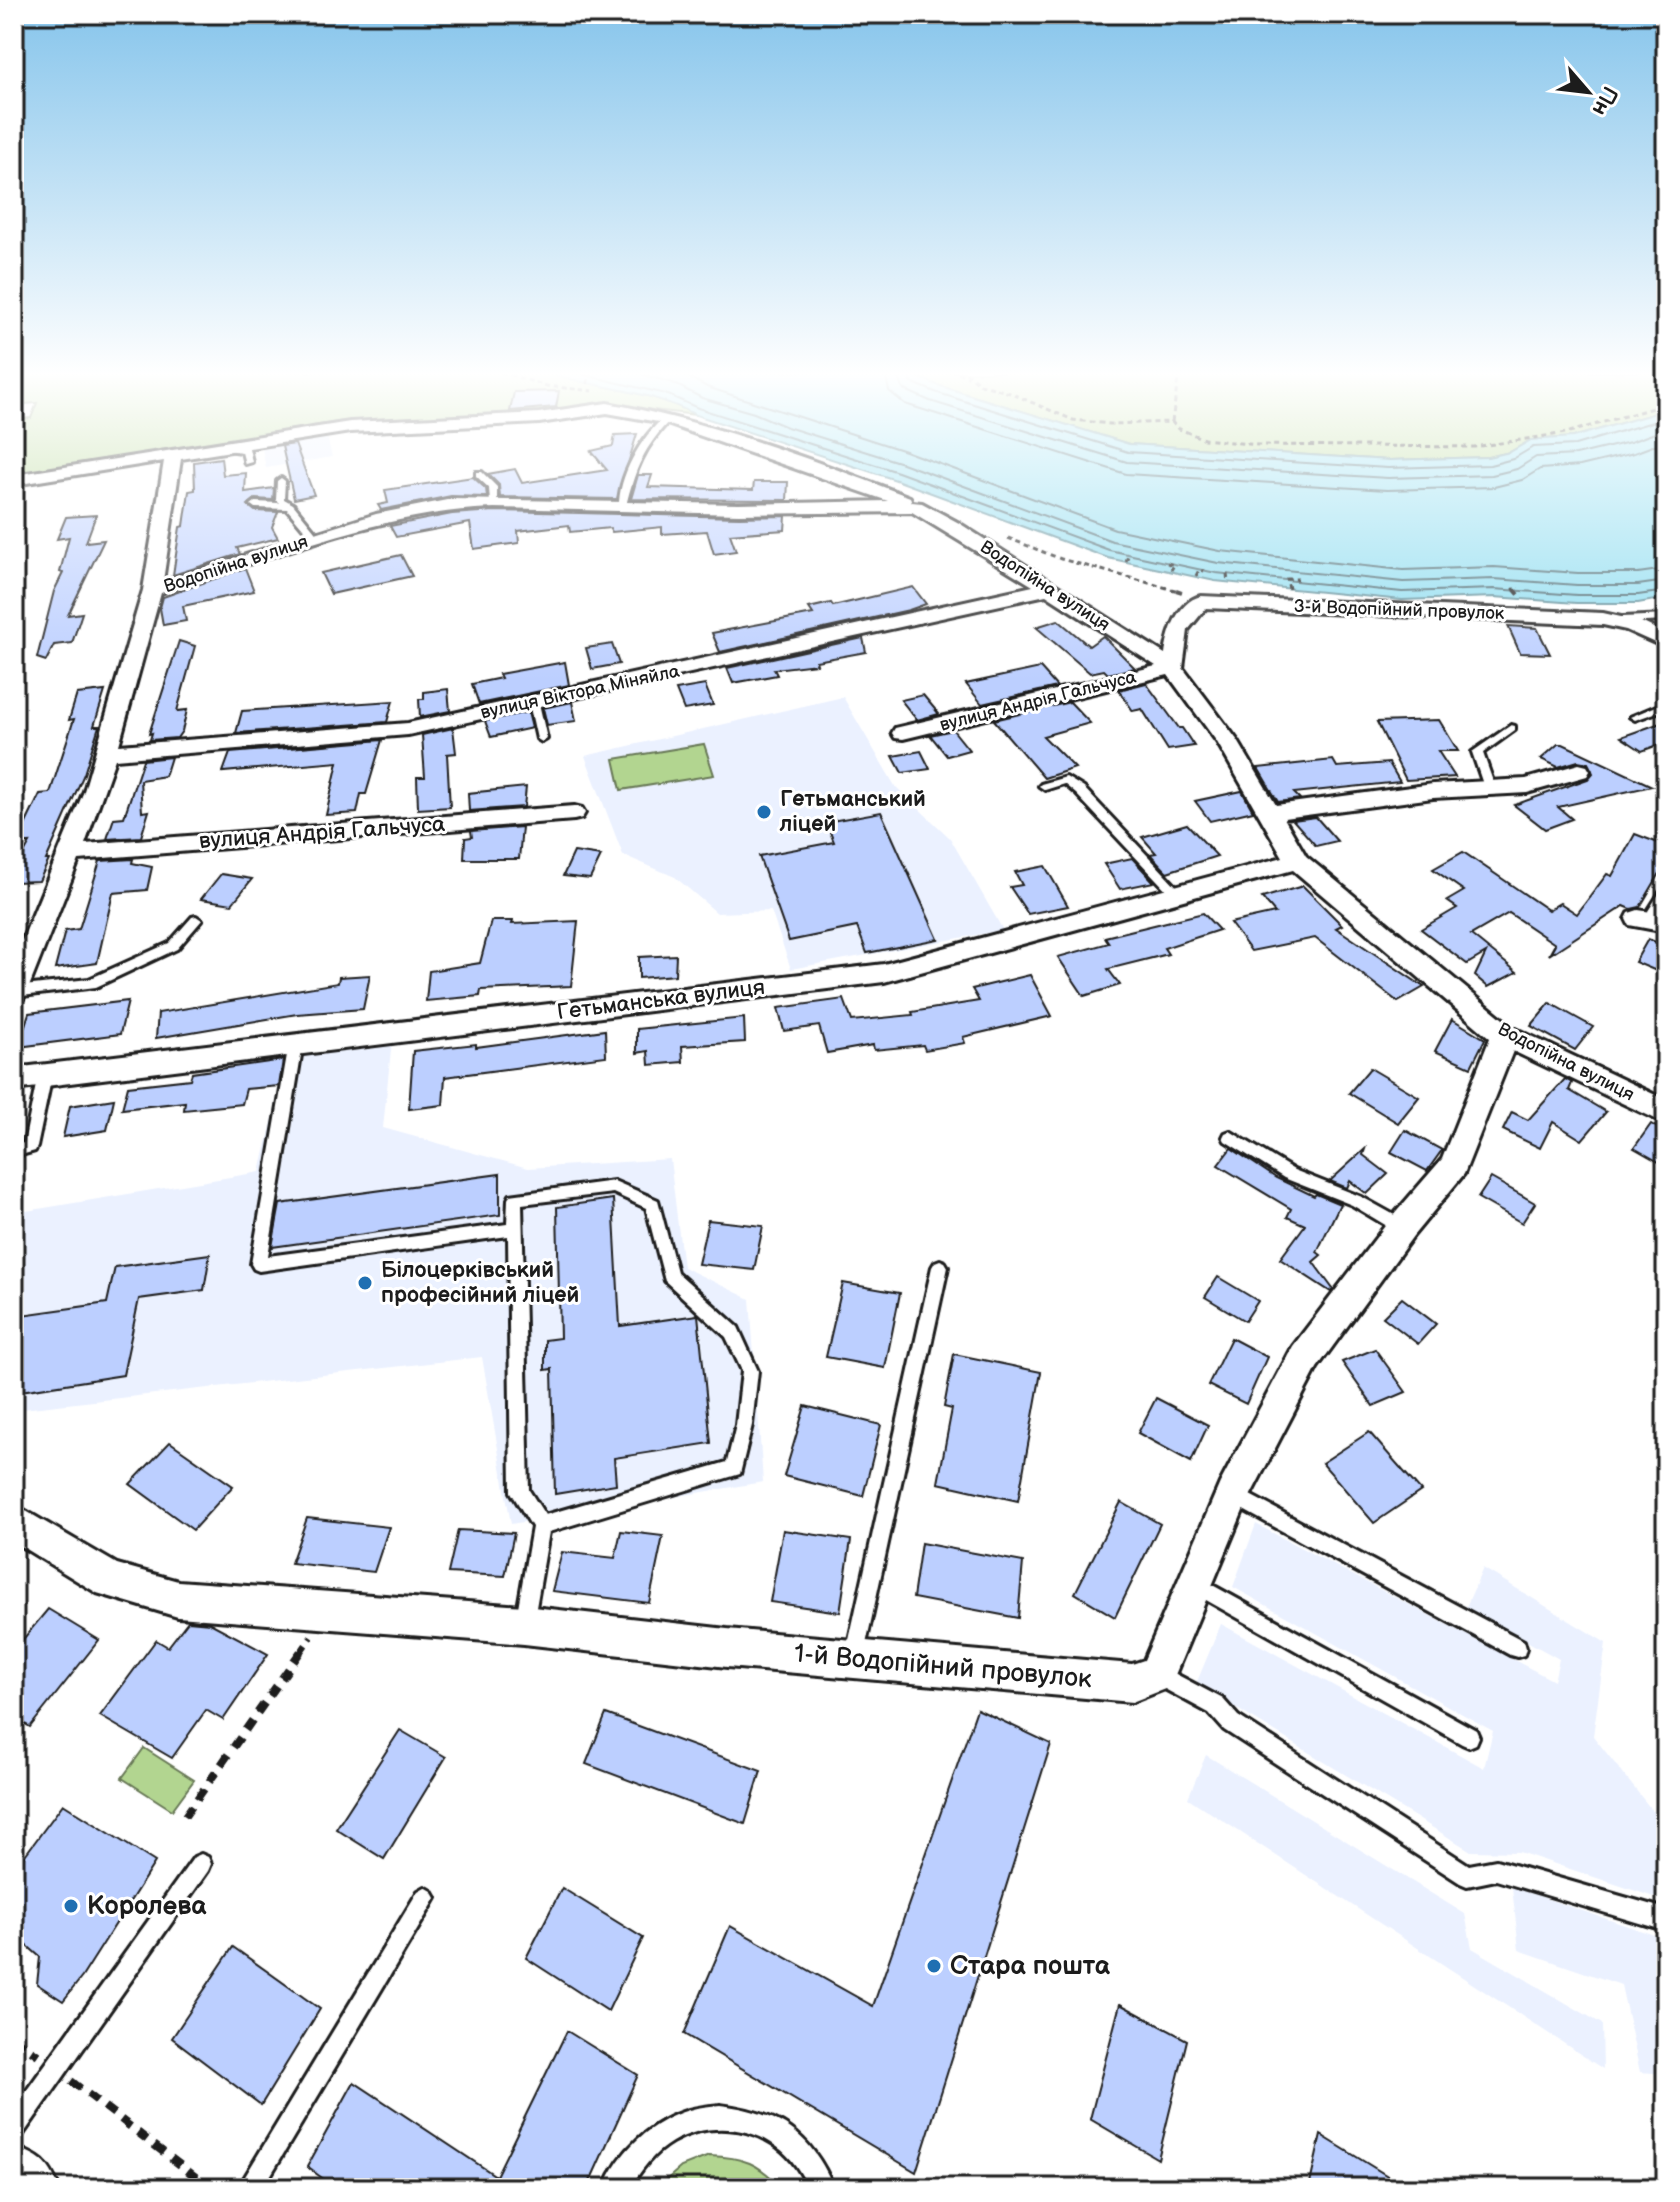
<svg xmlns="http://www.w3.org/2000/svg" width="1680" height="2202" font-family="'Balsamiq Sans',sans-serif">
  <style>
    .built { fill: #ebf1ff }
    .green { fill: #b2d590; stroke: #677856; stroke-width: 2 }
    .water { fill: #91ddf0; stroke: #62909b; stroke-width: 2 }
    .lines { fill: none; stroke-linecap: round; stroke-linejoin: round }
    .shore { stroke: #4b6971; stroke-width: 2 }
    .building { fill: #bccfff; stroke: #1c1c1c; stroke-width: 2 }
    .lane-casing { stroke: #1c1c1c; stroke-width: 6 }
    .street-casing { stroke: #1c1c1c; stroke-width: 6 }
    .secondary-casing { stroke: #1c1c1c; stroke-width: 6 }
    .path-far3 { stroke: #1c1c1c; stroke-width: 3; stroke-dasharray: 5 4; stroke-linecap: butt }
    .path-far2 { stroke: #1c1c1c; stroke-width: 4; stroke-dasharray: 6 5; stroke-linecap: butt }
    .path-far1 { stroke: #1c1c1c; stroke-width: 6; stroke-dasharray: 10 7; stroke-linecap: butt }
    .path { stroke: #1c1c1c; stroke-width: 8; stroke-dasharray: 12 9; stroke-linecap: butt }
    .lane { fill: #fff; fill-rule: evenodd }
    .street { fill: #fff; fill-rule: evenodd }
    .secondary { fill: #fff; fill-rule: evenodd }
    .poi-dot { fill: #1f6fb2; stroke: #fff; stroke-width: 3 }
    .labels { text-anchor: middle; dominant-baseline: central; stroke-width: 6; stroke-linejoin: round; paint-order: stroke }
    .far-street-label { font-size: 18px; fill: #1c1c1c; stroke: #fff }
    .poi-label { font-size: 22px; font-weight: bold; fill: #1c1c1c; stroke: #fff; text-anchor: start }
    .street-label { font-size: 22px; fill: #1c1c1c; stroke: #fff }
    .near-street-label { font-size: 26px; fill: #1c1c1c; stroke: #fff }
    .near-poi-label { font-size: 26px; font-weight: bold; fill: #1c1c1c; stroke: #fff; text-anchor: start }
  </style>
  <rect width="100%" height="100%" fill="#fff"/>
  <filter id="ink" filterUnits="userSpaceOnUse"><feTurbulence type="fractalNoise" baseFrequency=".0125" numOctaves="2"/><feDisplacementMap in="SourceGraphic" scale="16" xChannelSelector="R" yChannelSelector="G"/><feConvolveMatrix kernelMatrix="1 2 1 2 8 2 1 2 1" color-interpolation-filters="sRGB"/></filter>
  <g filter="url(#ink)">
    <g class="built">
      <path d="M326,433L332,457L266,468L261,443Z"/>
      <path d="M843,697L895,786L950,838L1003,930L791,969L771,911L717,913L675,877L623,855L585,756Z"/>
      <path d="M392,1040L383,1128L528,1168L670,1159L683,1267L750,1299L763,1482L511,1524L482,1357L14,1410V1213L260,1172L288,1054Z"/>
      <path d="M1256,1524L1554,1681L1559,1659L1466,1607L1483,1568L1606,1643L1593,1736L1666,1828V1901L1519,1852L1471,1851L1196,1684L1221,1624L1484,1768L1493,1731L1233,1587Z"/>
      <path d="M1206,1755L1465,1914L1472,1948L1602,2024L1603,2069L1188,1798Z"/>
      <path d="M1512,1887L1666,1939V2074L1640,2072L1621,1985L1519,1950Z"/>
    </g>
    <g class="green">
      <path d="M14,372H545C598,389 645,388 696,415L604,404L555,412L510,413L507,416L344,421L20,473L22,456L14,457V420L31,418L37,403L14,405Z"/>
      <path d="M907,372H1666V410L1573,437L1531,440L1510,452L1488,457L1389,460L1129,444L937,385Z"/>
      <path d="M704,744L714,775L621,790L614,759Z"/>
      <path d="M144,1748L194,1780L172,1810L122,1778Z"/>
      <path d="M709,2156C744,2157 758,2163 782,2188H657L681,2167Z"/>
    </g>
    <path class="water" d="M545,372H906L937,385L1129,444L1389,460L1488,457L1510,452L1531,440L1573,437L1666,410V598L1638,603H1576L1494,597L1402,600L1215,581L1108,558L896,480L696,415C645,388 598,389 545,372Z"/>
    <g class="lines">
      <g class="shore">
        <path d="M572,372L666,394L698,408L898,472L1109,550L1216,573L1402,592L1494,589L1577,595H1638L1666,591"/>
        <path d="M634,372L673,383L702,398L754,413L787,427L902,463L1112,541L1218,563L1403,582L1494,579L1577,585H1638L1666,581"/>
        <path d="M679,372L707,387L905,451L1115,529L1220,551L1403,570L1494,567L1578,573H1638L1666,569"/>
        <path d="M885,372L889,391L905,404L1126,474L1387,490L1494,487L1522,480L1540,469L1580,466L1634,453L1666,441"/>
        <path d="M897,372L903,389L930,401L1127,462L1388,478L1492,475L1517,469L1536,457L1576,455L1630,442L1666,429"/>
        <path d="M907,372L911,382L935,392L1128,452L1388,468L1490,465L1513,459L1533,447L1575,445L1666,418"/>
      </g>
    </g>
    <g class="building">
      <path d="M559,391L556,407L510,411L514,392Z"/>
      <path d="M637,434L617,499L500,497L499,485L488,474L515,469L522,483L607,470L591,451L613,446L615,435Z"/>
      <path d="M295,444L314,495L294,499L282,446Z"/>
      <path d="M221,458L223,475L246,473L245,492L274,488L273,500L255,499L248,505L255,511L278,512L272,527L278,538L237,548L240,554L173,575L180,527L184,526L189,491L195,490L194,462Z"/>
      <path d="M638,475H652L648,487L753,490L754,482H788L787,500L631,499Z"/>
      <path d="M473,477L486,489L487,497L451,496L381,510L378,505L388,503L385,490Z"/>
      <path d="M494,511L739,517L786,516L785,530L730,534L736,551L714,554L707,531L662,534V527L612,532L610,528L570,532L569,525L518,531L519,543L474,549L470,523L396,537L390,526L452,514Z"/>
      <path d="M96,515L86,542L104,540L68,615L82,613L72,643L54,645L46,661L37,658L54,591L63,573L60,572L69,537L57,539L66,517Z"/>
      <path d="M401,555L412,576L331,594L321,573Z"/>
      <path d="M245,568L254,591L183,606L186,621L163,625L160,608L163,597Z"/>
      <path d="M913,587L926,604L909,610L720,652L712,633L813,614L809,608L831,603L833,606Z"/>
      <path d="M1058,620L1089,646L1103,636L1135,668L1108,674L1104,670L1090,673L1036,627Z"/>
      <path d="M1508,626L1537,628L1550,654L1520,653Z"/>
      <path d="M863,638L866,652L816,661L817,664L774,669L777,675L733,683L727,668Z"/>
      <path d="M179,641L195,646L177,711L187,710L182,731L177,738L150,740L152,733L149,734Z"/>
      <path d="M612,644L619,664L592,669L586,648Z"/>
      <path d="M565,662L569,685L479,704L472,684L501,678L499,674Z"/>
      <path d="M1040,668L1057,687L982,704L966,684Z"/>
      <path d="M1146,683L1179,728H1182L1194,746L1168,750L1142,709L1133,711L1119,690Z"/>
      <path d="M705,685L713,705L684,710L676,690Z"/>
      <path d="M448,689L450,711L420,717L419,699H424V692Z"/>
      <path d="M105,691L94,726H99L84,774L46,860H49L39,881L14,882V871L30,843L16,844L40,794L50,793L74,719L69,720L77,694Z"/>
      <path d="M923,695L939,714L917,720L901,700Z"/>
      <path d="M393,701L387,722L236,733L242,711Z"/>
      <path d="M572,702L576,721L547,725L543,708Z"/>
      <path d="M1070,702L1090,723L1043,736L1075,768L1044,778L994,720Z"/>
      <path d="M528,712L532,728L491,737L485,721Z"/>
      <path d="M1439,720L1458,751H1438L1455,777L1406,780L1377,722Z"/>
      <path d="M1666,721V742L1642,751L1621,737Z"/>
      <path d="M453,728L456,753L447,754L450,807L418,809L417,777H425L422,735Z"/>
      <path d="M953,730L969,750L947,756L930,735Z"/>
      <path d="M382,740L366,794H361L357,813L326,815L338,762L223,772L230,753Z"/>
      <path d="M1558,744H1563L1652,786L1558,807L1572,819L1545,829L1514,805L1588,779L1593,773L1588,763L1578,761L1558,767L1541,759Z"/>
      <path d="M921,751L930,769L902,773L893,756Z"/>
      <path d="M171,757L165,776L140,780L142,812L149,811L141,837L107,839L114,818L124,817L143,760Z"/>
      <path d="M1333,760L1337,767L1389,763L1400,782L1294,793L1300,799L1278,802L1258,768Z"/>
      <path d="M526,787L524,807L469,811L468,793Z"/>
      <path d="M1242,791L1253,811L1210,821L1195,801Z"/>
      <path d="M881,812L938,939L867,953L857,927L789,941L759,856L834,842L826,822Z"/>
      <path d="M1316,817L1337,841L1316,846L1293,820Z"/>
      <path d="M1187,824L1217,856L1167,872L1150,854L1156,853L1142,837Z"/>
      <path d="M522,827L519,859H464L465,838L472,837L471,831Z"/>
      <path d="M1635,834L1666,846V863L1640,907L1631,909L1624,906L1549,955L1555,944L1509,913L1471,935L1517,972L1488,987L1475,976L1486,953L1467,964L1421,929L1457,908L1447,901L1464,891L1433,869L1463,852L1548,910L1560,903L1577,914L1607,874L1612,876Z"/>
      <path d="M574,852L601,856L590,879L563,876Z"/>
      <path d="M1132,858L1154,882L1120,889L1104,864Z"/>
      <path d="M133,859L132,863L152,867L147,890L113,893L97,963L55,969L65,931L79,929L100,861Z"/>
      <path d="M1045,866L1068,906L1028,914L1010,887L1022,885L1015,872Z"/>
      <path d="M221,874L252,879L232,904L201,899Z"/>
      <path d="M1303,886L1342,925L1336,928L1424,987L1398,1002L1315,938L1251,951L1230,923L1275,913L1262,898Z"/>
      <path d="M1203,913L1219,930L1164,948L1168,954L1108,969L1120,985L1084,996L1058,957L1109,943L1105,937Z"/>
      <path d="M491,921H513L512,924L578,921L571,986L481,990L480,996L426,1001L429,971L480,963Z"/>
      <path d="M1648,939L1666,946V975L1635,962Z"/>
      <path d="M676,955L675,975L639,978V957Z"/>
      <path d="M370,975L363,1009L297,1014L156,1038L158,1013L338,983L339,977Z"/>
      <path d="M1030,975L1052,1016L963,1037L965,1043L925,1050L923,1045L874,1050L873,1045L827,1053L819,1026L784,1031L778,1008L844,999L852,1021L913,1015L912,1012L979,1001L972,989Z"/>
      <path d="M128,1001L120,1034L18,1047L29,1013Z"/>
      <path d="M1550,1003L1593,1027L1575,1050L1531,1026Z"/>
      <path d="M744,1018L745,1042L682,1046L683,1062L649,1065L648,1051L637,1053V1029Z"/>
      <path d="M1452,1019L1485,1039L1471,1067L1435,1051Z"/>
      <path d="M605,1030L606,1056L445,1077L443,1105L409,1109L413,1051L476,1044V1047Z"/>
      <path d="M283,1060L279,1086L246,1089L242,1104L184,1110L185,1102L122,1109L128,1086L190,1079L192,1073Z"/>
      <path d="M1370,1068L1419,1097L1398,1123L1349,1093Z"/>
      <path d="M1565,1079L1572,1083L1569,1090L1606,1112L1582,1140L1553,1122L1540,1148L1503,1130L1512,1112L1528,1120Z"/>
      <path d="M114,1099L107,1130L63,1137L70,1106Z"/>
      <path d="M1651,1124L1666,1133V1166L1634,1148Z"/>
      <path d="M1405,1130L1442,1150L1427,1171L1391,1152Z"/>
      <path d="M1231,1148L1276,1178L1314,1196L1316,1194L1340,1204L1317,1252L1321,1255L1313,1262L1333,1289L1331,1292L1280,1259L1305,1225L1287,1217L1291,1209L1218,1165Z"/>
      <path d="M1365,1149L1363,1155L1388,1174L1367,1194L1350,1181L1347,1188L1330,1181Z"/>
      <path d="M500,1174V1215L272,1247L280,1204Z"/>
      <path d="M1491,1178L1535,1203L1522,1223L1478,1198Z"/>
      <path d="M613,1199L620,1326L698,1315L711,1443L614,1458L616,1484L555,1494L552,1369L545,1370V1340L560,1338L557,1207Z"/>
      <path d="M708,1220L763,1226L754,1270L698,1264Z"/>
      <path d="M210,1254L204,1290L139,1299L123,1375L14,1392V1316L107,1303L115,1267Z"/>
      <path d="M1218,1277L1258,1301L1245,1321L1205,1297Z"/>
      <path d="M843,1283L900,1293L885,1368L826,1357Z"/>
      <path d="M1402,1298L1436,1324L1418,1344L1383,1317Z"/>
      <path d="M1231,1338L1267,1357L1246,1404L1208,1385Z"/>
      <path d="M1375,1349L1406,1392L1373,1406L1342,1362Z"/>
      <path d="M954,1354L1041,1372L1018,1501L938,1483L952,1409L944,1407Z"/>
      <path d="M1156,1398L1208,1425L1191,1462L1138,1433Z"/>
      <path d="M805,1406L881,1425L863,1496L784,1476Z"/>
      <path d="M1369,1432L1421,1491L1374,1523L1322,1463Z"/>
      <path d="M170,1442L233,1486L193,1530L130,1484Z"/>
      <path d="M1121,1502L1160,1524L1115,1617L1075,1593Z"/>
      <path d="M307,1518L389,1527L374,1572L291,1563Z"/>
      <path d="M458,1530L514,1533L505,1576L448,1573Z"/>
      <path d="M783,1530L851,1540L840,1612L770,1602Z"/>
      <path d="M621,1531L663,1536L649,1603L552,1591L562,1552L615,1558Z"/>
      <path d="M921,1543L1023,1562L1018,1618L913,1598Z"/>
      <path d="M48,1609L99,1640L30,1727L14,1717V1650Z"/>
      <path d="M188,1621L210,1623L268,1654L223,1720L206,1710L172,1758L100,1716L156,1640L168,1647Z"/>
      <path d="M977,1709L1051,1744L916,2172L684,2034L730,1926L873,2006Z"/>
      <path d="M606,1714L761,1771L745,1824L586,1764Z"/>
      <path d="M400,1730L446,1757L384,1859L336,1829Z"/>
      <path d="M63,1804L155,1862L82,1977L63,2001L37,1984L40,1957L23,1942L14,1947V1870Z"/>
      <path d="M562,1888L643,1938L608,2011L526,1958Z"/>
      <path d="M233,1947L320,2009L261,2105L172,2038Z"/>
      <path d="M1120,2004L1187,2040L1158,2159L1090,2119Z"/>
      <path d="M567,2031L638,2075L587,2188H336L307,2167L354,2082L496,2176Z"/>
      <path d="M1321,2135L1407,2188H1309Z"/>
    </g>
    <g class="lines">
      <defs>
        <g id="lane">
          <path d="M664,417L671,419C644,447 635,469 626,506L619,508C618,476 641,438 664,417Z"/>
          <path d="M223,445L249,448L252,462L245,464L242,452L220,449L219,447Z"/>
          <path d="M476,472H482L497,487V505L490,503L489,488L476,476Z"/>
          <path d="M281,478L285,481L284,499L293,504L319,536V540H313L287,509L255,508L251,505L255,502L279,503L276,500L277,481Z"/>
          <path d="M1666,615V621L1623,623L1618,620L1623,617Z"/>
          <path d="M534,700L539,703L547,739L542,742L537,739L529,703Z"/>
          <path d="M1666,702V709L1635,720L1630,717Z"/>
          <path d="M1511,725L1515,726V730L1483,753L1496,790L1494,793H1486L1472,752Z"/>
          <path d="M1066,777L1084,788L1180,890L1182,893L1180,896H1172L1076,794L1064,784L1045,790L1039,786L1041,784Z"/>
          <path d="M1666,888V902L1660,911L1659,922H1651L1648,911L1662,889Z"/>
          <path d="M196,916L202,920L177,949L96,987L14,997V987L89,979L169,943L192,917Z"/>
          <path d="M296,1038L303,1043L268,1256L507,1224L508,1199L510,1195L614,1181L658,1200L677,1272L738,1327L758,1371L752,1425L740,1474L549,1532L533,1625L531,1632L524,1634L517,1632L515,1625L532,1527L511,1492L508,1236L259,1271L254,1269L251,1264L289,1043ZM613,1193L646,1208L665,1281L726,1337L742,1371L736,1425L727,1462L545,1515L529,1490L522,1204Z"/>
          <path d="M45,1070L52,1075L37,1147L35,1151L14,1157V1145L24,1143L38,1075Z"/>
          <path d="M1230,1131L1294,1170L1362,1197L1407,1222L1410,1227L1407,1232L1402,1233L1397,1232L1352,1205L1284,1178L1225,1141L1223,1137L1225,1133Z"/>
          <path d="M940,1260L945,1262L948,1267L863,1658L861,1665L854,1667L847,1665L845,1658L932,1267L935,1262Z"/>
          <path d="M1233,1486L1524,1641L1526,1648L1524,1655L1517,1657L1510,1655L1227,1501L1224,1495L1227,1489Z"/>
          <path d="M1196,1576L1476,1730L1479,1737L1476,1744L1469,1747L1462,1744L1190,1591L1187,1585L1190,1579Z"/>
          <path d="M1157,1664L1223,1699L1238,1716L1469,1865L1496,1860L1666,1909V1931L1496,1880L1467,1886L1460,1883L1224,1730L1209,1713L1150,1681L1147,1674L1150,1667Z"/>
          <path d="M201,1854L208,1857L211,1864L208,1871L22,2136L14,2140V2108L194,1857Z"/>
          <path d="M425,1887L432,1891L436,1898L432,1905L263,2188H238L418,1891Z"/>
          <path d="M720,2105C778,2112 811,2133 834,2188H809C805,2181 801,2173 796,2166C768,2127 713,2118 672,2142C653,2153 641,2170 630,2188H604C619,2151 651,2121 689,2110C699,2107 710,2106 720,2105Z"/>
        </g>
        <g id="street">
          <path d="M607,403C711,422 812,459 910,497L912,502L922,503L959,523L1165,654C1168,633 1177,602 1201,596L1603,613L1639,621L1666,634V648L1626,630L1603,625L1206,608L1188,630L1183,668L1238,741L1276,805L1433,784L1526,779L1579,764L1587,766L1590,771L1587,776L1527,793L1433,798L1284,818L1306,856L1514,1028L1666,1100V1124L1513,1051L1464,1174L1413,1236L1317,1368L1245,1506L1170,1687L1132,1702L727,1667L524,1644L178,1617L97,1593L14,1542V1504L117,1564L178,1581L524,1606L727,1629L1132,1664L1144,1660L1220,1483L1293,1346L1391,1218L1442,1159L1490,1038L1293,870L884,982L14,1090V1068L884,964L1283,857L1217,742L1168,675L903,739L895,738L892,733L895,728L1156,666L1046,595L408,735L115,759L85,844L574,806L582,808L585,813L582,818L574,820L79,860L27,992L23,999L14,1002V960L84,791L143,590L164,461L14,485V475L350,422L539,413ZM607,413L664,423L888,501L739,504L452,499L376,514L163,581L181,459L350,432L539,423ZM494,508L739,514L912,512L1033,586L408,723L119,745L161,593C266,560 383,511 494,508Z"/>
          <path d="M1638,910L1666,914V932L1629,925L1626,919L1629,913Z"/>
        </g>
        <path id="secondary" d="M14,2146C41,2157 48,2161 59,2188H14Z"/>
      </defs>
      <use href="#lane" class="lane-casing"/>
      <use href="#street" class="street-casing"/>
      <use href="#secondary" class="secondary-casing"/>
      <g class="path-far3">
        <path d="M501,372L547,386L593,391"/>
        <path d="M958,372L968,377"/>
        <path d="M966,372L980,384L1010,393L1073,420L1110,424L1172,422L1177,428L1204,439L1258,445L1474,447L1566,433L1666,404"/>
        <path d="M587,384L589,378"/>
        <path d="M1172,422L1179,372"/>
        <path d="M1008,538L1061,559L1182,592"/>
        <path d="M1126,561L1128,556"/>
        <path d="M1167,563L1174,565L1171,570"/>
        <path d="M1227,574L1228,582"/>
        <path d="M1196,576L1199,570L1204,571"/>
        <path d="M1289,589L1287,579H1298"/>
        <path d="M1517,592L1514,589H1519"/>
      </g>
      <g class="path-far2">
        <path d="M1176,590L1182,592"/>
        <path d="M1515,590L1521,597"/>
      </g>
      <path class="path-far1" d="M300,1653L311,1637"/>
      <g class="path">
        <path d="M185,1816L301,1651"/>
        <path d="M14,2038L38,2055"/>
        <path d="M71,2081L210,2188"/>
      </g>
      <use href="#lane" class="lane"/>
      <use href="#street" class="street"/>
      <use href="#secondary" class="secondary"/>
    </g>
  </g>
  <linearGradient id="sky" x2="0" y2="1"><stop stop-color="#85c4eb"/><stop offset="0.55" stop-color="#fff"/><stop offset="1" stop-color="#fff" stop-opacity="0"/></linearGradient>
  <rect width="1680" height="680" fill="url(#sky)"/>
  <g class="poi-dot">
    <circle cx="764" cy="812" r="8"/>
    <circle cx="365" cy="1283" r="8"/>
    <circle cx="71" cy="1906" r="8"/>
    <circle cx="934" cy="1966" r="8"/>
  </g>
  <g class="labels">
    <g class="far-street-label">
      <text transform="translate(236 564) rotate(-18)">Водопійна вулиця</text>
      <text transform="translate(1045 586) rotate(33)">Водопійна вулиця</text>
      <text transform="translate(1399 610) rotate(2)">3-й Водопійний провулок</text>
      <text transform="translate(580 692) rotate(-12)">вулиця Віктора Міняйла</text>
      <text transform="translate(1038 701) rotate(-14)">вулиця Андрія Гальчуса</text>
      <text transform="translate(1566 1062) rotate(27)">Водопійна вулиця</text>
    </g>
    <g class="poi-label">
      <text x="780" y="799">Гетьманський<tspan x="780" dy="25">ліцей</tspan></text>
      <text x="381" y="1270">Білоцерківський<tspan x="381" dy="25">професійний ліцей</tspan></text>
    </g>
    <g class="street-label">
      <text transform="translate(322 833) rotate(-4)">вулиця Андрія Гальчуса</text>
      <text transform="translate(661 1000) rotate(-7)">Гетьманська вулиця</text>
    </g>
    <g class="near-street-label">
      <text transform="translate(943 1667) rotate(5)">1-й Водопійний провулок</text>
    </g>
    <g class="near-poi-label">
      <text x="87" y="1906">Королева</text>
      <text x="950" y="1966">Стара пошта</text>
    </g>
  </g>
  <rect width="1680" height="2202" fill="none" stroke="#fff" stroke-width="48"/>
  <rect x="24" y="24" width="1632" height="2154" fill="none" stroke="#1c1c1c" stroke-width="3" filter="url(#ink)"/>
  <g transform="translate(1588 92) rotate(118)" stroke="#ffffff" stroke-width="6" paint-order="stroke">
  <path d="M0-6L14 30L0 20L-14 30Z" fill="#1c1c1c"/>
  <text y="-12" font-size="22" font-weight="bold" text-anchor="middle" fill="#1c1c1c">Пн</text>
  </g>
</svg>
